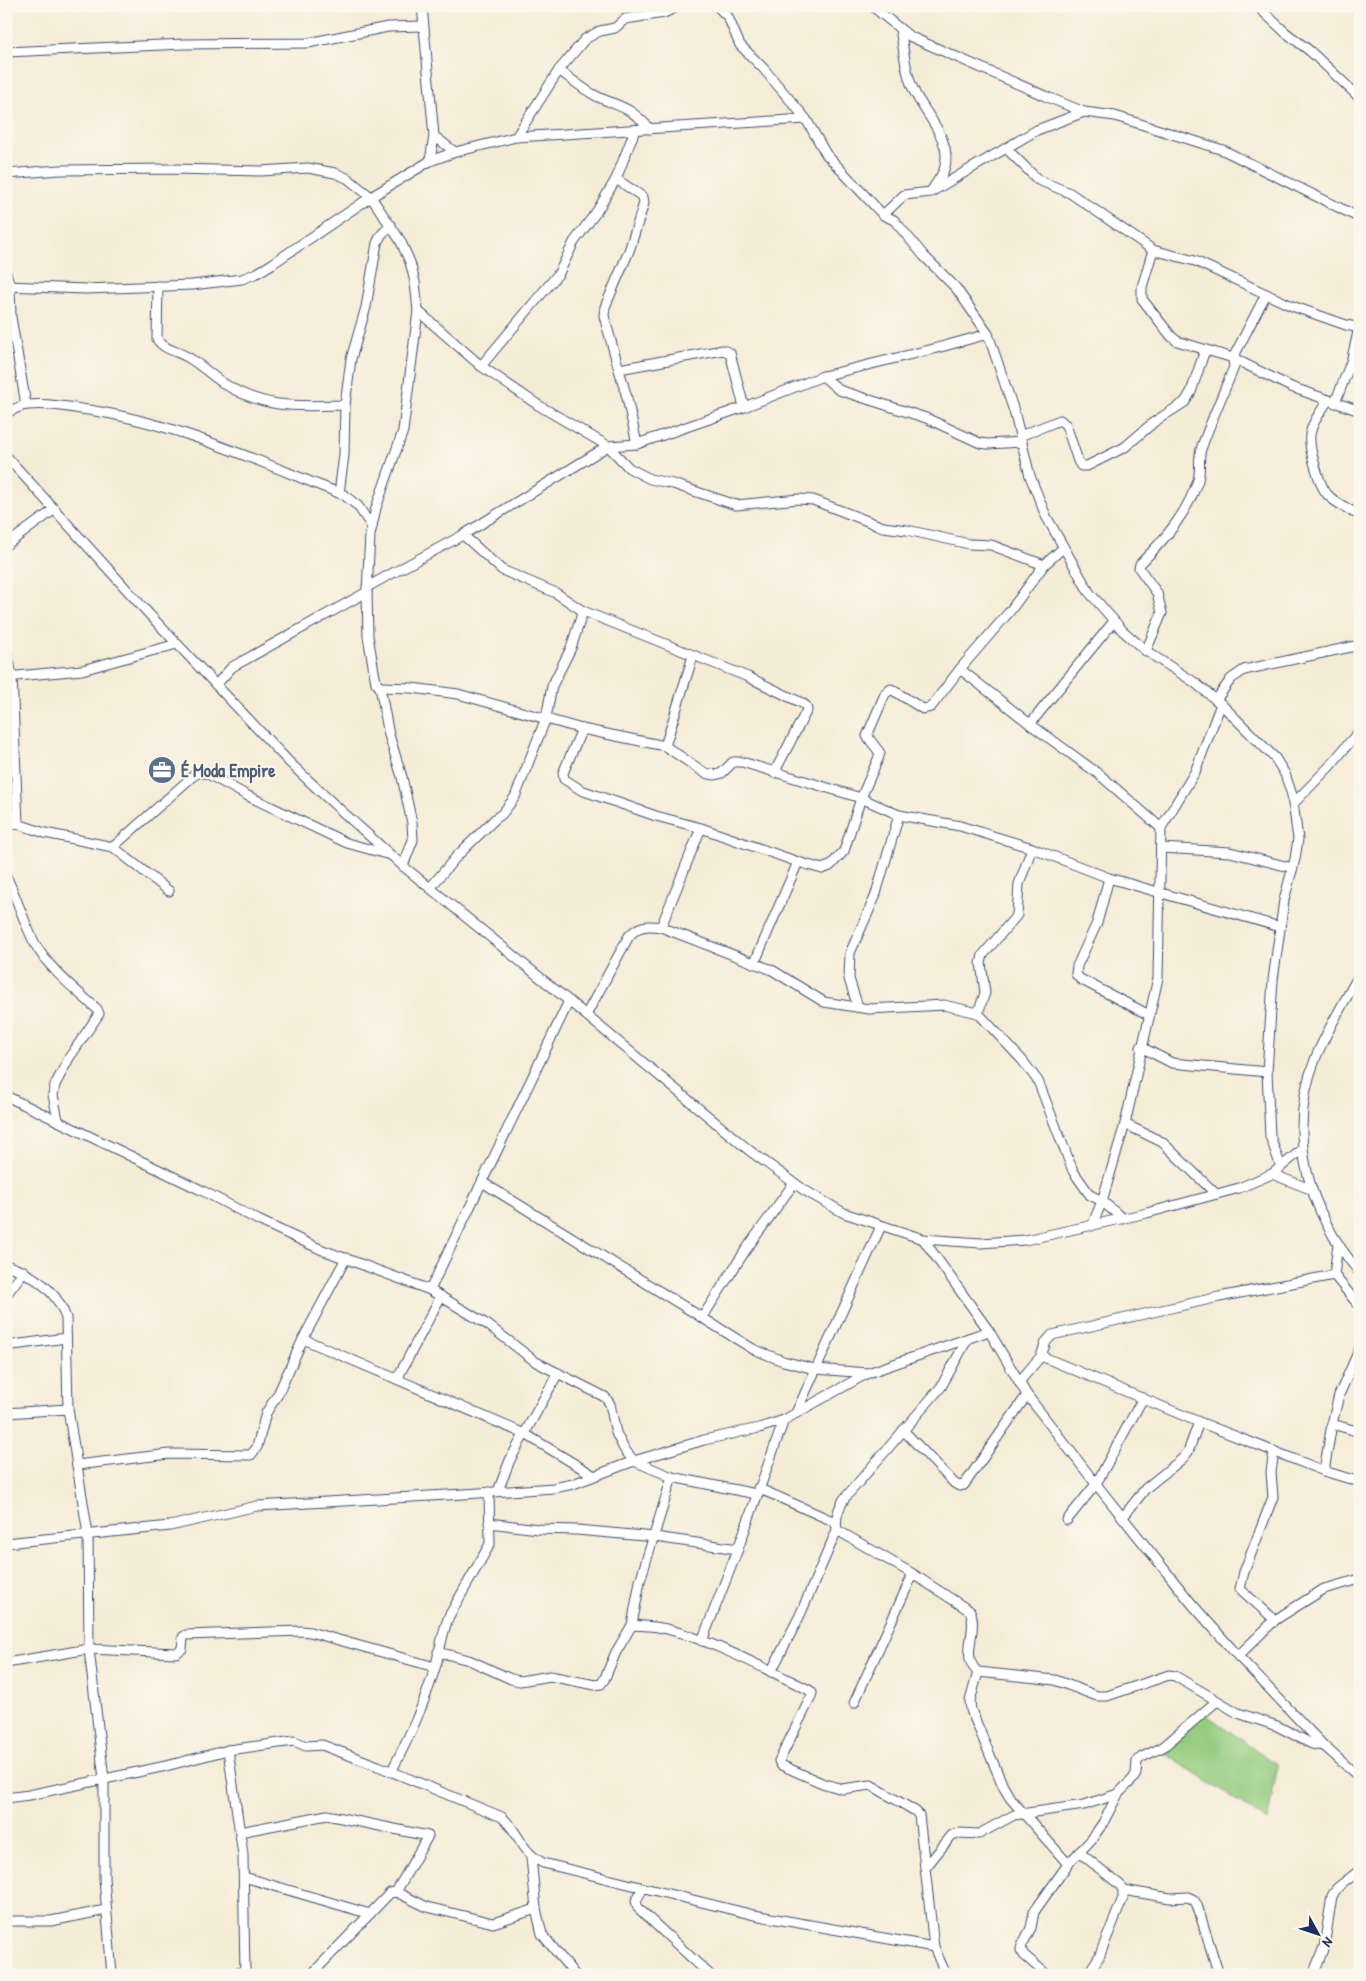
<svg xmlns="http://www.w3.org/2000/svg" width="1366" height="1981" font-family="'Patrick Hand',sans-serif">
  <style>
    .green { fill: #93cb7d; stroke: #577d6e }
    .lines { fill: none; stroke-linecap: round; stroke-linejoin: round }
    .minor-casing { stroke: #3c4b70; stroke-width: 11 }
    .minor { stroke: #fff; stroke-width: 9 }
    .labels { text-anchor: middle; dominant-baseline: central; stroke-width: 4; stroke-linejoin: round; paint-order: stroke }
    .service-label { font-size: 18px; font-weight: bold; fill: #4e5e75; stroke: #fbf7ec; text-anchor: start }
  </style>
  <rect width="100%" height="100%" fill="#fbf7ec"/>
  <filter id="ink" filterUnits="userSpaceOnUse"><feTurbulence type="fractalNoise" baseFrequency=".02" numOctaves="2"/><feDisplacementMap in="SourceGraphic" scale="10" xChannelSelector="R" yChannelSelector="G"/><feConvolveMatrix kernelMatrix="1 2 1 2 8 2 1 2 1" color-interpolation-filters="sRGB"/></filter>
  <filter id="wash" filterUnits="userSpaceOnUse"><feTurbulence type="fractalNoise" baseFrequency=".0096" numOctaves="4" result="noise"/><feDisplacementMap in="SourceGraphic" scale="20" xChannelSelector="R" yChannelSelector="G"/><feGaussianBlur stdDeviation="1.12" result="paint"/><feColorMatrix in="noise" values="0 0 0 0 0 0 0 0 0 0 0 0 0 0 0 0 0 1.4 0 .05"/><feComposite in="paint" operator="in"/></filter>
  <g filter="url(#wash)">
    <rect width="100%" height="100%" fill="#f5ecd6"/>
    <path class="green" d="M1202,1712L1278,1765L1267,1821L1163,1752Z"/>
  </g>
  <g filter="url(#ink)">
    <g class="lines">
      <defs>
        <g id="minor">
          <path d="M422,6L434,136L430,161"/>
          <path d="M717,6L728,17L740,45L763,68L806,119L826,154L883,215L894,220L924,256L956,288L988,334L1014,411L1030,476L1046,516L1089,592L1123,631L1146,651L1194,682L1221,704L1275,758L1285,774L1292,795L1298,839L1295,859L1284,900L1273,980L1267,1072L1270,1136L1281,1167"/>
          <path d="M872,6L909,36L1045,96L1084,112L1115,116L1223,150L1360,218"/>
          <path d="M1257,6L1285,32L1310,51L1360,98"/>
          <path d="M900,29C904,49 905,74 915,93C926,115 954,142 944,170C941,177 936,183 932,190"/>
          <path d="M6,52L184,44L308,43L388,27L423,26"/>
          <path d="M559,70C571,79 584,90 598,97C623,108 630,107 650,129"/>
          <path d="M434,136L455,152"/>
          <path d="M516,137L559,70L585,39L600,31L615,28L625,19L664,13L679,6"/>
          <path d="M1006,148L1038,180L1070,193L1153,250L1195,261L1292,306L1346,325L1360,328"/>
          <path d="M6,174L60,170L172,169L261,171L308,168L335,173L347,178L371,197L400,240L410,262L415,282L418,311L403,431L376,508L370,535L367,592L368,636L376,683L380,687L389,735L402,777L412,823L413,840L403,866"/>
          <path d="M616,179L643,197L644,203L629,251L605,307L604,316L627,398L637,444"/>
          <path d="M883,215L904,195L931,192L1037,130L1084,112"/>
          <path d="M1153,250L1142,287V299L1171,336L1177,341L1233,358L1291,387L1360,411"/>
          <path d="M6,273L10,286L11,317L26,405"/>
          <path d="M6,286L86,289L192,285L242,279L257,273L272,264L371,197L430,161L455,152L516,137L806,119"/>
          <path d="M158,286L157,339C164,350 178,351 189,358C201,365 211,375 223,383C265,410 298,406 345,405"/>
          <path d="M418,311L481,366L538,405L608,446L629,468L650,479L673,484L736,505L799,499L813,500L883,527L907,530L969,544L991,545L1044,565"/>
          <path d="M481,366L559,273L574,242L597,211L616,179L635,130"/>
          <path d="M619,369L723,350L730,353L744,407"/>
          <path d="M823,376L839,390L926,418L980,443L988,444L1022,442"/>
          <path d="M1328,400C1308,431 1305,433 1316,469C1319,478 1321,487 1327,494C1334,503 1350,509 1360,516"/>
          <path d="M1335,403L1351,362L1359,328"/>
          <path d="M6,413C13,410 21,405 28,405C45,403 64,406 81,409C173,421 259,462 344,495L358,506L372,527"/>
          <path d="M1020,436L1060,420L1066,425L1078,461L1081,466H1087L1125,447L1154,422L1185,402L1191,392L1205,350"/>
          <path d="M6,456L148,613L289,762L326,797L403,866L569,1001L750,1151L804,1190L844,1213L923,1239L981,1243L1025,1240L1147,1213L1239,1188L1272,1174L1303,1149"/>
          <path d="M339,493L344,455L345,405L351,359L366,307L377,243L381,235L391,225"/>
          <path d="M463,535L502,570L556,593L583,611L748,677L802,703L806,706L807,710L774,773"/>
          <path d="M6,545L55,509"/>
          <path d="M367,587L463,535L608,446L637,444L744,407L823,376L937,348L988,334"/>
          <path d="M6,648L12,676L18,824"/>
          <path d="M1146,651L1162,613L1157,593L1139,568L1140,564C1165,539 1187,514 1198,480C1201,470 1198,459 1201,449C1211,421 1223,394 1234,367L1233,358L1266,294"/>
          <path d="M960,669L1030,724L1100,775L1161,828"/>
          <path d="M6,677L82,670L177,644"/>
          <path d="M216,685L232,667L367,592"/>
          <path d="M380,687L412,688L458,694L582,729L665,746L705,773L715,775L722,773L733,762H742L861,798L899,815L960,826L1032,848L1109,878L1280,927"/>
          <path d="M1216,700L1231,679L1244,670L1360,645"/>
          <path d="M1030,724L1114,621"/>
          <path d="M582,729L563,773L564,779L581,790L656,816L701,828L798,862L822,869L830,866L844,851L861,798L878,759L880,753L867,736L885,694L891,689L923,709L931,707L960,669L1010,611L1044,565L1063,548"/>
          <path d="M665,746L693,656"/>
          <path d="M1293,804L1329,767L1360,730"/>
          <path d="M6,825L18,824L45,833L113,847L169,891"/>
          <path d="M113,847L193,776L200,772L208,774L246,795L347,843L390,855"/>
          <path d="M1161,848L1230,852L1293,868"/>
          <path d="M6,876C17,898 24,923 35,944C50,970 75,989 97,1009L99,1014L69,1058L55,1085L53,1095L58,1120"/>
          <path d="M1109,878L1097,923L1077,966L1076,974L1080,979L1149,1015"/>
          <path d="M430,888L457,856L495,819L502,814L515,797L546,718L552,686L571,648L583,611"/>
          <path d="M661,927L701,828"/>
          <path d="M754,964L798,862"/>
          <path d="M1360,973C1345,1001 1328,1028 1316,1057C1285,1134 1308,1212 1360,1273"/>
          <path d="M858,1007L849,979L850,953L875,897L899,815"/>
          <path d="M978,1013L985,993L981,963L983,955L1017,915L1019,884L1032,848"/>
          <path d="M586,1015L629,936C639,925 647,925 661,927L772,970L824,1002L869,1009L944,1005L978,1013L1022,1060L1038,1081L1073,1171L1090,1195L1102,1201L1123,1219"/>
          <path d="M1141,1047L1172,1063L1267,1072"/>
          <path d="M6,1096L201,1190L258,1220L320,1249L430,1290L488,1325L536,1362L605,1397L610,1404L616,1433L624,1449L634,1461L672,1477L756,1494"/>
          <path d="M1125,1124L1162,1142L1216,1194"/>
          <path d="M1272,1174L1310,1189"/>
          <path d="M482,1182L753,1349L783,1361L815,1369L868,1373"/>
          <path d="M1092,1226L1102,1201L1125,1124L1158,978L1161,828L1195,772L1221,704"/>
          <path d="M923,1239L989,1331L1027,1395L1096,1484L1192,1604L1238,1656L1324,1746L1360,1778"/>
          <path d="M1338,1244L1334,1275L1360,1307"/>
          <path d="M6,1265C32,1274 57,1290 66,1318L68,1409L88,1534L89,1649L104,1779V1878L112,1975"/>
          <path d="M430,1290L569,1001"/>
          <path d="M6,1295L24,1271"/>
          <path d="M702,1318L745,1251L794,1183"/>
          <path d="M303,1339L525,1434L593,1475"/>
          <path d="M6,1346L66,1338"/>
          <path d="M1041,1356L1199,1422L1324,1471L1360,1482"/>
          <path d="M397,1379L441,1296"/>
          <path d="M1019,1382L1041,1356L1046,1342L1052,1335L1219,1297L1334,1275"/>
          <path d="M6,1413L68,1409"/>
          <path d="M796,1413L881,1226"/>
          <path d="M1332,1424L1360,1432"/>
          <path d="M903,1430L954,1483L959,1486L964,1485L1027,1395"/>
          <path d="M1274,1451L1271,1472L1273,1497L1244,1572L1240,1589L1275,1620"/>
          <path d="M77,1465L169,1454L251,1455L257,1447L266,1413L278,1394L303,1339L346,1258"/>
          <path d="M1324,1471L1332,1424L1339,1395L1360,1348"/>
          <path d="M758,1488L835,1522"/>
          <path d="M498,1491L510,1460L558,1373"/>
          <path d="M1123,1517L1146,1488L1182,1459L1188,1452L1199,1422"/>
          <path d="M1067,1520L1096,1484L1143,1398"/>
          <path d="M489,1523L538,1529L577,1530L655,1537L738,1549"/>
          <path d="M837,1530L913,1574L970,1611C979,1631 959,1657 978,1672L1055,1680L1097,1696H1107L1169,1675L1175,1676L1238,1713L1277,1726L1312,1744L1324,1746"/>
          <path d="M6,1543L170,1526L257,1506L464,1494L554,1488L573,1484L634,1461L704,1440L759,1428L784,1420L868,1373L989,1331"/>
          <path d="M632,1625C644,1626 656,1626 667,1629C713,1641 766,1669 809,1690L812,1693L811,1697L779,1761L781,1765L822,1783L842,1789L871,1785L915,1811L919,1815L934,1947L946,1975"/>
          <path d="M702,1641L738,1549L784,1420"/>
          <path d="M438,1652L469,1660L511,1679L520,1681L550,1676L595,1685L601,1684L604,1680L616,1652L632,1625L640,1581L672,1477"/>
          <path d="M1238,1656L1275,1620L1286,1613L1324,1589L1360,1579"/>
          <path d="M6,1663L89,1649L176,1653L182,1649L183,1637L186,1635L301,1631L310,1632L435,1667"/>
          <path d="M771,1672L800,1615L837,1530C835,1518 838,1510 844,1499L941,1387L968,1338"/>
          <path d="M978,1672L970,1701L971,1710L1003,1786L1010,1798L1068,1864"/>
          <path d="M854,1703L913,1574"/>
          <path d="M228,1750L243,1855L245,1975"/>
          <path d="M391,1772C409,1738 424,1705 435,1668C440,1651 442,1633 449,1616L490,1544L489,1492"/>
          <path d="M6,1798L29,1795L166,1766L228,1750L294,1741L306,1746L322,1745L378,1766L502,1817C521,1834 519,1850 543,1863L754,1915L934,1947"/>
          <path d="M240,1832L327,1815L428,1836L396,1892"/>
          <path d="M1079,1852L1120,1885L1123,1890V1898L1099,1957L1087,1975"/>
          <path d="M531,1857L536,1909L542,1934L575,1975"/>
          <path d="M926,1867L952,1835L959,1833L979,1834L1014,1815L1084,1805L1118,1794L1133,1779L1136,1774L1137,1761L1142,1757L1163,1747L1217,1701"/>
          <path d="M244,1877L370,1914"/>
          <path d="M643,1888L636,1901L638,1908L710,1975"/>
          <path d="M1123,1890L1170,1898L1188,1897L1194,1900L1197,1905L1219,1975"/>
          <path d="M6,1921H51L106,1910"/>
          <path d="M227,1975L245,1971"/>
          <path d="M311,1975L390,1893L396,1892L427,1907L493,1923L536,1909"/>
          <path d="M1047,1975L1024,1955L1021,1950L1022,1945L1031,1928L1034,1912L1068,1864L1091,1840L1103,1823L1118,1794"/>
          <path d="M1313,1975L1324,1947L1332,1896L1337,1888L1360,1870"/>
        </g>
      </defs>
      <use href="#minor" class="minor-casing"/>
      <use href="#minor" class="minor"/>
    </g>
  </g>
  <defs>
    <symbol id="office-disc" viewBox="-11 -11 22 22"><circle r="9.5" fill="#5c6f8a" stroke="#fbf7ec"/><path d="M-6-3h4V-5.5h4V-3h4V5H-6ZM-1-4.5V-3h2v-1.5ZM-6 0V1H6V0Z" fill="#fff"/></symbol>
  </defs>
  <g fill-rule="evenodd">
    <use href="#office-disc" x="146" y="754" width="32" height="32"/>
  </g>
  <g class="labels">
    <g class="service-label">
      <text x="181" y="770">É Moda Empire</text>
    </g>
  </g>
  <rect width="1366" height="1981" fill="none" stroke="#fbf7ec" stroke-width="25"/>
  <g transform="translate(1318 1934) rotate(130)" stroke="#fbf7ec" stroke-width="4" paint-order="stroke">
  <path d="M0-4L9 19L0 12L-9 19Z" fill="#1b2f5e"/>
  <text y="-8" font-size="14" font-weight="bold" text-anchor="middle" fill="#1b2f5e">N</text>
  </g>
</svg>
